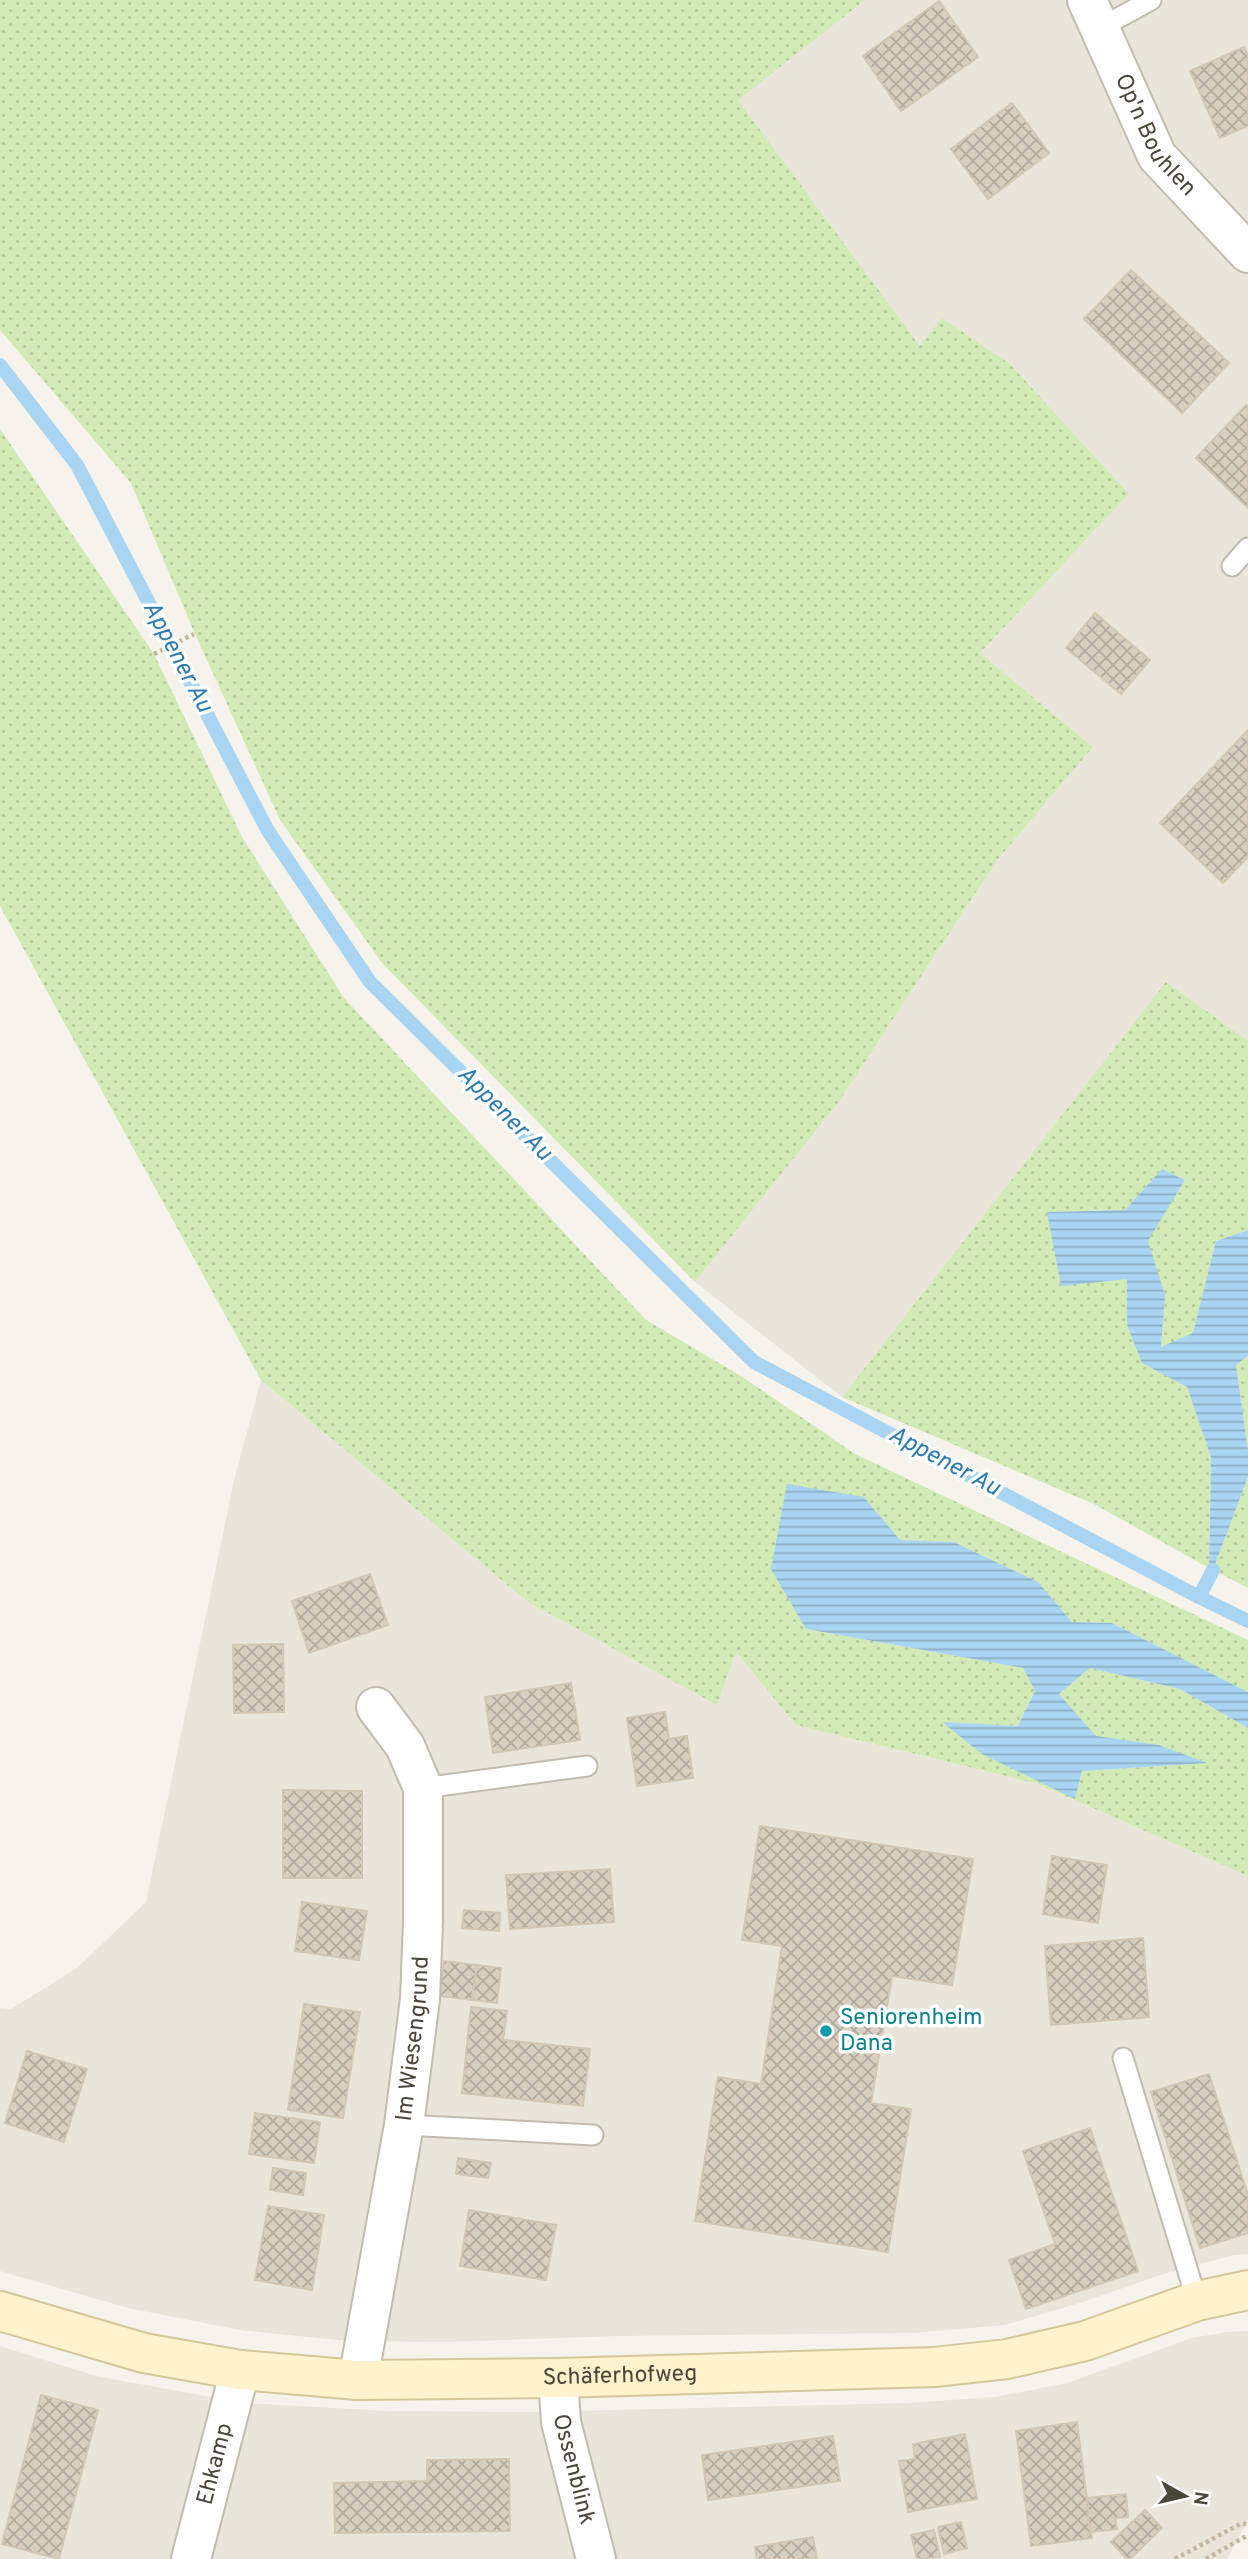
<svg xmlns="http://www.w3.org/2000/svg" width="1248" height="2559" font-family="Overpass,sans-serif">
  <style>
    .residential { fill: #eae5da }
    .grass { fill: url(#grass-dots) }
    .water { fill: url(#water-rules) }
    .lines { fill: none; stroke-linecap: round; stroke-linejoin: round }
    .stream { stroke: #a9d4f2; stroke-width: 14 }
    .building { fill: url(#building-cross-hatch); stroke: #d3c7b4; stroke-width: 2 }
    .lane-casing { stroke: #c2bbae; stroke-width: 23 }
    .street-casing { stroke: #c2bbae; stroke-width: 42 }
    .secondary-casing { stroke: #d6c79b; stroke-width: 42 }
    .path { stroke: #c4b79f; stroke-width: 4.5; stroke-dasharray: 3.5 3.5; stroke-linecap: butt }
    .lane { stroke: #fff; stroke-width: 19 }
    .street { stroke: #fff; stroke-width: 38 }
    .secondary { stroke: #fff3cd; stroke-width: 38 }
    .culture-dot { fill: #0f9aa8; stroke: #fff; stroke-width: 2.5 }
    .labels { text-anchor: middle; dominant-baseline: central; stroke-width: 7; stroke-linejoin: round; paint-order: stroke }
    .street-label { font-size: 23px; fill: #4b4439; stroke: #fff }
    .culture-label { font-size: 23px; fill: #0d838f; stroke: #fff; text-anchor: start }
    .water-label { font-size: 24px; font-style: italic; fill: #2e7ab2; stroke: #fff }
  </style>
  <defs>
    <pattern id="grass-dots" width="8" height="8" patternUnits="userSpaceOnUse" patternTransform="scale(1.75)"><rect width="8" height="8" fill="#d2eab5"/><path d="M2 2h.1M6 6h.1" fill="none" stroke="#b6ca9c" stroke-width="1.8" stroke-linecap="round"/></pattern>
    <pattern id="water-rules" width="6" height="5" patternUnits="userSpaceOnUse" patternTransform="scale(1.75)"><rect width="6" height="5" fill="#a9d4f2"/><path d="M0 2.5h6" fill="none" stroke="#8caec5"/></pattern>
    <pattern id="building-cross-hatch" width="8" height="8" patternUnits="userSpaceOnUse" patternTransform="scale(1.75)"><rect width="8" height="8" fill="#d8cfc1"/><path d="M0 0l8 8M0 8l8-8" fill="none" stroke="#b1aa9e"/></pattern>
  </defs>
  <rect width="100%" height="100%" fill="#f6f3ec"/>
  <g class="residential">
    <path d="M865,0H1248V1041L1166,983L842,1397L695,1282L838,1103L998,859L1093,747L980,653L1129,494L1010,364L942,318L921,347L737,99Z"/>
    <path d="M261,1380L528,1602L717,1704L735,1651L796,1725L1038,1784L1248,1876V2254L1234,2255L1163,2274L1083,2302L1005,2325L913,2333L617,2336L448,2342L348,2341L240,2330L128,2308L0,2271V2008L11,2009L77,1968L146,1902L235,1476Z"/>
    <path d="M1248,2331V2520L1227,2559H0V2346L96,2376L244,2403L389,2411L526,2412L907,2403L995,2397L1067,2383L1192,2338L1227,2332Z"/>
  </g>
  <g class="grass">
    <path d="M0,0H865L738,100L920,346L942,318L1010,364L1129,494L980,653L1093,747L998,859L838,1103L695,1282L383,964L280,820L195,634L131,483L0,330Z"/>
    <path d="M0,429L154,654L242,837L344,998L646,1320L741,1376L855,1454L1248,1640V1692L1112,1623L1072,1622L1038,1582L954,1542L900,1540L864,1497L806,1629L1023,1668L1035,1691L1018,1726L943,1723L1075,1798L1082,1771L1205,1763L1159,1745L1096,1737L1059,1694L1090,1668L1180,1689L1248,1728V1876L1038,1784L796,1725L736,1652L717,1705L528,1602L261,1380L0,906Z"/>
    <path d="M1166,982L1248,1041V1230L1216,1241L1193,1334L1161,1348L1164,1295L1147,1241L1185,1180L1162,1169L1125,1210L1048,1212L1127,1279V1325L1142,1362L1187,1387L1211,1457L1209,1568L1094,1504L842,1397Z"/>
    <path d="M1248,1356V1450L1236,1365Z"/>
    <path d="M1248,1477V1588L1213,1570Z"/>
  </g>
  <g class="water">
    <path d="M1162,1169L1185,1180L1148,1241L1165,1295L1161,1347L1193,1333L1216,1241L1248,1230V1356L1236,1365L1248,1450V1477L1213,1570L1209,1568L1211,1457L1187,1387L1142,1363L1127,1325V1279L1061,1286L1047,1212L1125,1210Z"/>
    <path d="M787,1484L864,1497L900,1540L954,1542L1038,1582L1072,1622L1112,1623L1248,1692V1728L1180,1689L1090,1668L1059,1694L1096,1736L1159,1745L1207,1763L1082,1771L1075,1799L982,1754L942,1722L1018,1726L1035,1691L1023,1668L806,1629L771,1569Z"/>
  </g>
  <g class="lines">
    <g class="stream">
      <path d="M0,365L77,465L268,831L370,982L754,1362L1199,1597L1248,1621"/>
      <path d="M1199,1597L1213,1570"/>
    </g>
  </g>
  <g class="building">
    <path d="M939,1L978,57L901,111L863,56Z"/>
    <path d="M1244,47L1248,55V126L1220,138L1190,71Z"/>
    <path d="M1012,103L1049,153L988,199L951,149Z"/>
    <path d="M1131,270L1229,363L1182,413L1084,319Z"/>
    <path d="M1246,405L1248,406V508L1196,458Z"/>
    <path d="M1095,613L1150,660L1121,694L1066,648Z"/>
    <path d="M1248,730V857L1223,883L1160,823Z"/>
    <path d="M370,1574L388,1625L309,1653L292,1601Z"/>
    <path d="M283,1644L284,1712L234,1713L233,1645Z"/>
    <path d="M571,1683L580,1740L493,1753L485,1697Z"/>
    <path d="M665,1712L669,1739L687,1736L693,1778L637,1786L627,1718Z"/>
    <path d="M283,1790L362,1791V1878H283Z"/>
    <path d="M760,1826L973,1859L952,1985L892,1976L871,2103L911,2109L888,2252L695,2221L718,2077L761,2084L782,1946L742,1940Z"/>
    <path d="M1052,1856L1107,1865L1098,1923L1043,1914Z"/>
    <path d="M610,1869L614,1922L510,1929L506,1875Z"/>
    <path d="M302,1902L367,1911L359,1960L295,1951Z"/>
    <path d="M464,1910L500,1913L499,1931L462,1928Z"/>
    <path d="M1143,1938L1149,2017L1051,2025L1045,1946Z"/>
    <path d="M444,1961L477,1965L472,2000L439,1996Z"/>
    <path d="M477,1965L501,1968L497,2003L472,2000Z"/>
    <path d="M304,2004L360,2012L343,2118L288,2110Z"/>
    <path d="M471,2007L507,2011L503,2040L590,2049L583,2106L462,2093Z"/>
    <path d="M27,2051L87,2069L64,2142L5,2123Z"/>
    <path d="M1209,2074L1248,2195V2233L1200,2248L1151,2092Z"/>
    <path d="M255,2113L320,2122L314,2163L249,2154Z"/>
    <path d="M1090,2128L1138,2271L1026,2309L1009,2260L1055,2244L1023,2151Z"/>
    <path d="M458,2158L491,2163L488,2178L456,2174Z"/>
    <path d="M273,2168L306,2173L303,2195L270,2190Z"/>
    <path d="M268,2206L324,2215L312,2290L255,2280Z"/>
    <path d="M469,2210L556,2225L546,2280L460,2266Z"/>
    <path d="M41,2395L98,2410L59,2559L2,2544Z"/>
    <path d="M1077,2422L1092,2538L1031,2546L1016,2431Z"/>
    <path d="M965,2434L977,2499L908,2512L899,2461L915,2459L913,2444Z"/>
    <path d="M833,2436L840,2481L708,2500L702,2455Z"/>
    <path d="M509,2459L510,2531L335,2533L334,2483L427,2481V2460Z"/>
    <path d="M1126,2494L1128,2517L1115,2518L1117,2529L1090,2532L1087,2498Z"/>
    <path d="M1145,2510L1162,2528L1130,2559H1127L1111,2542Z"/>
    <path d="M961,2522L967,2548L944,2554L938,2527Z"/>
    <path d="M934,2530L940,2557L917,2559L911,2535Z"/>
    <path d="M813,2537L817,2559H757L755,2547Z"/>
  </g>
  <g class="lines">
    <defs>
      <g id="lane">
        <path d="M1100,28L1151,0"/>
        <path d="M1232,566L1248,548"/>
        <path d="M423,1788L587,1766"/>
        <path d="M1123,2058L1197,2301"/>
        <path d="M404,2125L593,2135"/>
      </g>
      <g id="street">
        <path id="s1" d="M1087,0L1157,156L1248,253"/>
        <path id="s2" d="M558,2378L561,2422L596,2559"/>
        <path id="s3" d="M358,2380L404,2125L420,1999L423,1922V1788L405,1746L376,1707"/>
        <path id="s4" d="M191,2559L240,2370"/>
      </g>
      <g id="secondary">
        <path id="s5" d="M0,2311L144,2353L240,2370L358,2380L558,2378L934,2367L1007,2359L1085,2341L1197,2301L1248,2290"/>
      </g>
    </defs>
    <use href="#lane" class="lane-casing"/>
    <use href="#street" class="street-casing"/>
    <use href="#secondary" class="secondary-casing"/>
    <g class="path">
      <path d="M154,654L194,634"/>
      <path d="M1175,2559L1242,2523L1248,2525"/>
      <path d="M1206,2559L1248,2535"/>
    </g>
    <use href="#lane" class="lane"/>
    <use href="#street" class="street"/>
    <use href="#secondary" class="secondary"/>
  </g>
  <circle class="culture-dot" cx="826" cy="2031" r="7"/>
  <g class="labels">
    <g class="street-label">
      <text stroke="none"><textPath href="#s1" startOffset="152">Op'n Bouhlen</textPath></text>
      <text stroke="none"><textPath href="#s3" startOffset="346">Im Wiesengrund</textPath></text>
      <text stroke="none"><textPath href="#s5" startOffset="628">Schäferhofweg</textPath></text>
      <text stroke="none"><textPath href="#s4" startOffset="98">Ehkamp</textPath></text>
      <text stroke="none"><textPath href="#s2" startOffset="93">Ossenblink</textPath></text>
    </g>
    <g class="culture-label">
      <text x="840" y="2018">Seniorenheim<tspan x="840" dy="26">Dana</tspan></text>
    </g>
    <g class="water-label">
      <text transform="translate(177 657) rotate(62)">Appener Au</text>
      <text transform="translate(504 1114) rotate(45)">Appener Au</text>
      <text transform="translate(944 1462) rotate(28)">Appener Au</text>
    </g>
  </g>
  <g transform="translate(1185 2496) rotate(98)" stroke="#ffffff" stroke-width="5" paint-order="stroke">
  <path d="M0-5L12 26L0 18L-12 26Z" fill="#4b4439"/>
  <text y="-10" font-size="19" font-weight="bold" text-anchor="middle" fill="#4b4439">N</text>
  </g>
</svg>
